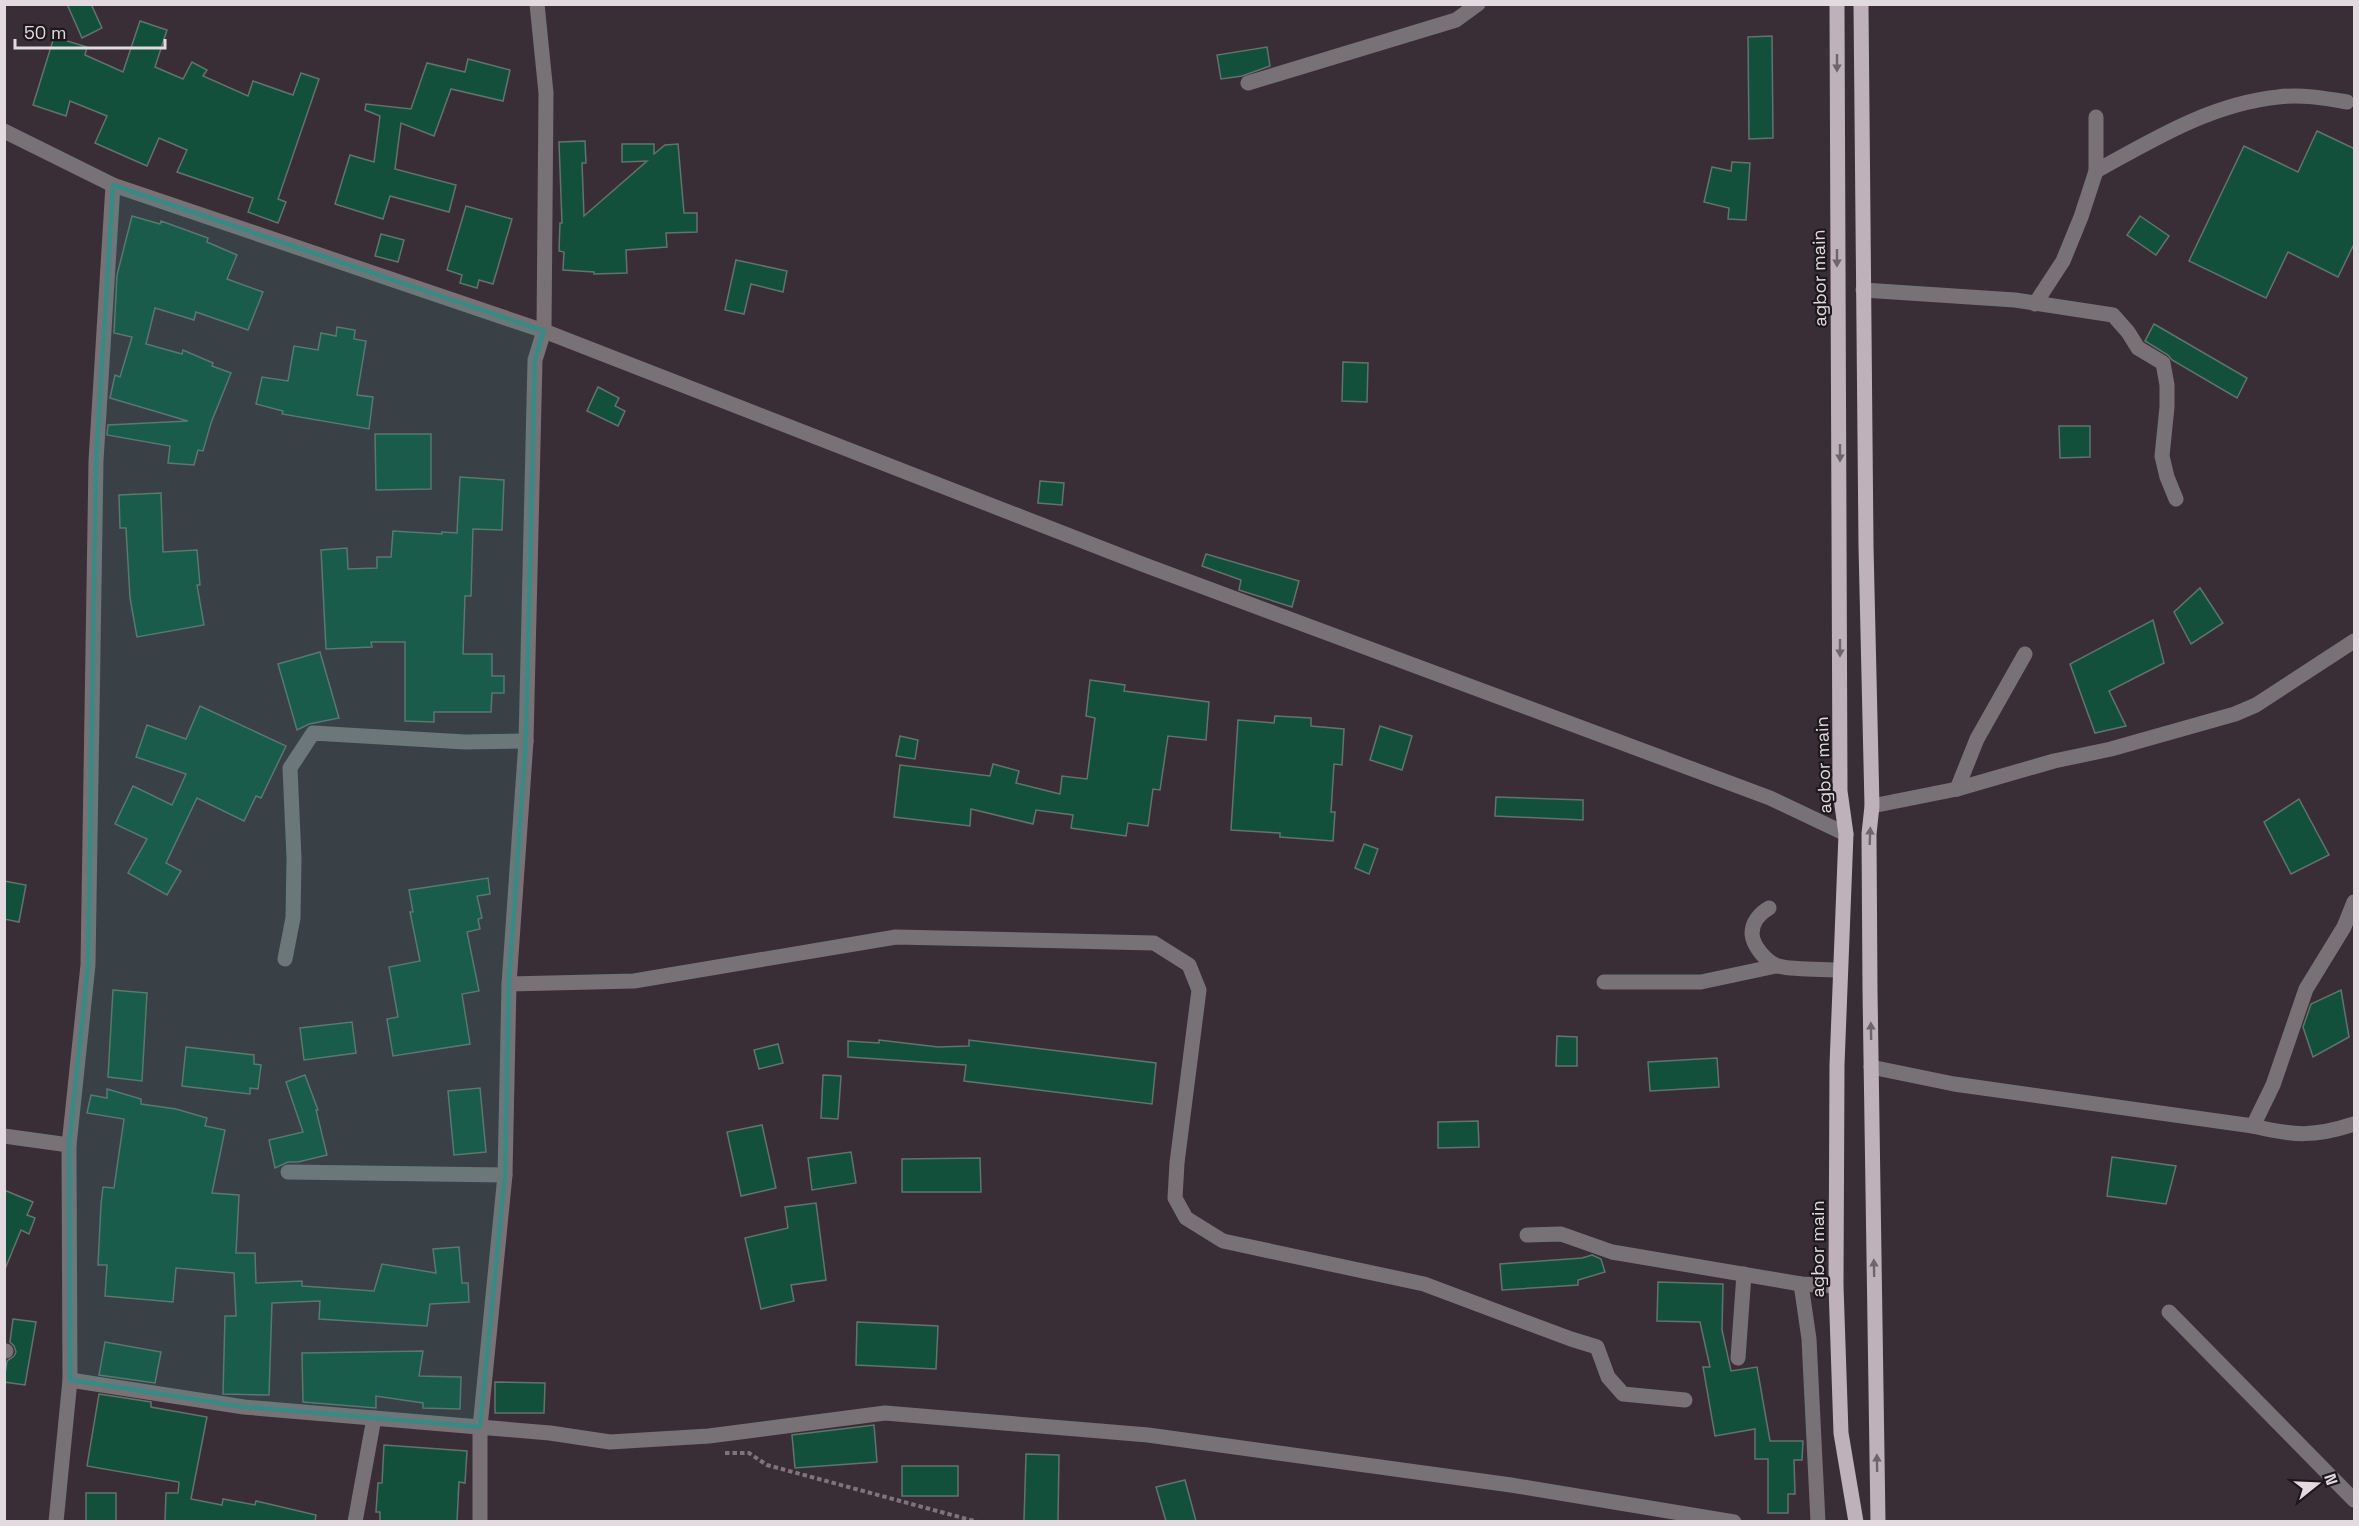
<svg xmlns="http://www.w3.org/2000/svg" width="2359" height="1526" font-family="'Space Grotesk',sans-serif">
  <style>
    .building { fill: #12503c; stroke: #62736c; stroke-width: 1.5 }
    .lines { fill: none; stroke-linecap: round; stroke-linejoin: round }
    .path { stroke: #7f747b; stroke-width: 4; stroke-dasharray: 4.5 3; stroke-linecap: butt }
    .minor { stroke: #787276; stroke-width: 15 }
    .major { stroke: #beb1ba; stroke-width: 15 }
    .oneway { fill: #6e646b }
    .marked { fill: #398a85; fill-opacity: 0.2; stroke: #398a85; stroke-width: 4.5; stroke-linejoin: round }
    .labels { text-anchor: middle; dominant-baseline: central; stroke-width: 4.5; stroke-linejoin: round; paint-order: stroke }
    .street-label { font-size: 18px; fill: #e2dadf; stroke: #1d181c }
  </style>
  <rect width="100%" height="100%" fill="#3a2e36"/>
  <g class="building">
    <path d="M67,4H91L102,28L82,38Z"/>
    <path d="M140,21L167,30L155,67L183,79L192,62L207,70L203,76L248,96L253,81L293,95L301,73L319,79L278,199L286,202L278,223L248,212L253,198L177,172L187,150L159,138L147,166L95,143L107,116L70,101L66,116L33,105L54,37L87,47L85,55L123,72Z"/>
    <path d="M1772,36L1773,138L1749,139L1748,37Z"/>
    <path d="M1267,47L1270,66L1242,76L1221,79L1217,55Z"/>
    <path d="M468,59L510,70L503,101L451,89L434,136L401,123L395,169L456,185L449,212L390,196L383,219L335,204L350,155L374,162L380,116L365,110L366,104L411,109L427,63L465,72Z"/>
    <path d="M2317,131L2355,149V242L2338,277L2288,252L2266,298L2189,261L2244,146L2298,172Z"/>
    <path d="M585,141L586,163H582L584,216L647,161L622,162V144H654V154L665,145L678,144L684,213H697V232L666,233L667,247L626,250L627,273L594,274V272L563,270L564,252L559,251L560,223H562L559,142Z"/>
    <path d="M1732,162L1750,163L1746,220L1728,219L1729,208L1704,202L1712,167L1731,171Z"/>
    <path d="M466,206L512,219L493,284L479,280L477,288L460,283L462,275L447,270Z"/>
    <path d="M132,216L160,224L161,221L208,238L207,242L237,255L227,279L263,292L248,330L196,312L194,320L155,308L146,344L182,354L183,350L213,363L212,366L231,373L211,423L203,451L198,450L194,465L168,463L170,446L107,435L108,425L188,421L110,398L115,375L120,377L132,337L114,333L117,275Z"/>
    <path d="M2140,216L2169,236L2156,255L2127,235Z"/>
    <path d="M381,234L404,240L398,262L375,256Z"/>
    <path d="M736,260L787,271L783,292L751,284L744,314L725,310Z"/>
    <path d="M2154,324L2247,378L2237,398L2172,360L2168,355L2145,341Z"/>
    <path d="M337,327L355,330L354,339L366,341L357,395L373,397L369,429L282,414L283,411L256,404L262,377L288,381L294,346L318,350L321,333L336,336Z"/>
    <path d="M1343,362L1368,363L1367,402L1342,401Z"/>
    <path d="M598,387L619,398L615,406L625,411L618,426L587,411Z"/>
    <path d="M2059,426H2090V457L2060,458Z"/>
    <path d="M375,434H431V489L376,490Z"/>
    <path d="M460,477L504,480L502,530L473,529L471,596H465L463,654H492V676H504V693H492L491,712H434V722L405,721V642H371L372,647L326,649L321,550L347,548L348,569L377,568V557H391L393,531L442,534V532L457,533Z"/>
    <path d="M1040,481L1064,483L1062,505L1038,503Z"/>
    <path d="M161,493L163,552L197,550L200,585H197L204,625L137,637L130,598L126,528H120L119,495Z"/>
    <path d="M1206,554L1299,581L1292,607L1239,590L1241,580L1202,566Z"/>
    <path d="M2200,588L2223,623L2191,644L2174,612Z"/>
    <path d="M2153,620L2164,663L2109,691L2126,726L2095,733L2070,664Z"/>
    <path d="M320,652L339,718L309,724L297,730L278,664Z"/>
    <path d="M1090,680L1125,685L1124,691L1209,702L1206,740L1168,736L1160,790L1153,789L1148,826L1128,823L1126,836L1071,828L1073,815L1036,810L1033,824L971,809L970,826L894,817L900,765L990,776L993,764L1019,771L1016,783L1060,794L1062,776L1087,779L1095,718L1086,716Z"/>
    <path d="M200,706L286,746L261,798L256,796L244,821L197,798L166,863L181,871L167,895L128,873L147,839L115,824L133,786L172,805L186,774L136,757L147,725L186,739Z"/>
    <path d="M1275,716L1311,718V726L1344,729L1342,765L1334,764L1331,812H1335L1333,841L1280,837V833L1231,830L1238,720L1274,723Z"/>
    <path d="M1380,726L1412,736L1402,770L1370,760Z"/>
    <path d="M900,736L918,740L915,759L896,756Z"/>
    <path d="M1496,797L1583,800V820L1495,816Z"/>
    <path d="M2299,799L2329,855L2291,874L2264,822Z"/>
    <path d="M1364,844L1378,849L1369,874L1355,868Z"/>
    <path d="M488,878L490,894L477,896L482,918L478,919L480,929L467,932L479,991L462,994L470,1044L393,1056L387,1019L398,1017L389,967L420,961L410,912H413L409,890Z"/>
    <path d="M4,881L26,885L19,922L4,919Z"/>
    <path d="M113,990L147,993L142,1081L108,1077Z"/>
    <path d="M2341,990L2349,1037L2313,1057L2303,1027L2311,1004Z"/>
    <path d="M352,1022L356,1053L304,1060L300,1028Z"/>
    <path d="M1557,1036L1577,1037V1066H1556Z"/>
    <path d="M879,1040L938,1047L969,1046V1040L1156,1063L1152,1104L964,1081L966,1065L848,1057V1041L879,1043Z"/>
    <path d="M778,1044L783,1063L759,1069L754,1050Z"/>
    <path d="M186,1047L254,1055V1064L261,1065L258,1089L250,1088V1094L182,1086Z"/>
    <path d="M1717,1058L1719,1087L1650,1091L1648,1062Z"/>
    <path d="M305,1075L318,1110H316L327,1155L298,1162H288L275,1168L269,1140L303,1132L286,1082Z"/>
    <path d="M823,1075L841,1076L838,1119L821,1118Z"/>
    <path d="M480,1088L486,1152L454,1155L448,1091Z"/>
    <path d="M107,1089L141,1099V1104L176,1109L207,1118L205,1126L225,1130L212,1193L239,1195L236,1253H255L256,1283L302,1281V1286L374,1291L382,1264L436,1273L433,1249L459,1247L462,1283H468L469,1302L430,1304L427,1326L319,1319L320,1301L272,1303L269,1395L223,1394L225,1316H236L234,1273L176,1268L173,1302L105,1296L107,1265H98L101,1204L103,1187L114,1188L124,1119L87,1113L91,1095L107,1098Z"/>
    <path d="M1478,1121L1479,1147L1438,1148V1122Z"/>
    <path d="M762,1125L776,1188L741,1196L727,1132Z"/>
    <path d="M851,1152L856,1183L812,1190L808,1158Z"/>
    <path d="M2112,1157L2176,1166L2166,1204L2107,1196Z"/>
    <path d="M980,1158L981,1192H902V1159Z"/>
    <path d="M4,1190L33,1202L27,1215L35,1218L29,1234L21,1230L5,1269Z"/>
    <path d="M816,1203L826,1280L791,1285L794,1301L761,1309L745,1238L788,1228L785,1207Z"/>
    <path d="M1592,1255L1601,1259L1605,1272L1578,1280V1285L1502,1290L1500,1264L1582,1258Z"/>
    <path d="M1658,1282L1723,1284L1722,1330L1731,1371L1757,1367L1770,1441H1803L1802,1460H1794L1795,1494H1788V1513H1768V1459H1755V1429L1715,1436L1703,1367H1710L1700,1322L1657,1321Z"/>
    <path d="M13,1319L36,1322L25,1385L4,1382L7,1361L14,1356L16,1352L14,1346L10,1342Z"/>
    <path d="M857,1322L938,1326L936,1369L856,1365Z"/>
    <path d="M105,1342L161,1352L155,1383L99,1375Z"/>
    <path d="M423,1351L419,1376L461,1377L460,1409L423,1408V1403L376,1396V1408L303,1402L302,1353Z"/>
    <path d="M495,1382L545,1383L544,1413H495Z"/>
    <path d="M99,1394L151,1402V1407L207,1417L191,1499L222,1505L223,1499L255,1505L256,1501L316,1515L315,1521H165L166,1493H178L179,1482L87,1466Z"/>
    <path d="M874,1425L877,1462L795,1468L792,1435Z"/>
    <path d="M384,1445L467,1451L465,1483L459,1482L457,1521H380V1512H376L378,1483H382Z"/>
    <path d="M1026,1454L1059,1455L1058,1521H1024Z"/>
    <rect x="902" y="1466" width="56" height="30"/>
    <path d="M1185,1480L1196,1521H1166L1156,1487Z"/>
    <rect x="86" y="1493" width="30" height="28"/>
  </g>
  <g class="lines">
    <path class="path" d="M725,1453H749L767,1465L978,1522"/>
    <g class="minor">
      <path d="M1248,83L1456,20L1478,4"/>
      <path d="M4,131L113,185L544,331L1142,564L1770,798L1846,834"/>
      <path d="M2096,171C2154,139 2211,104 2278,97C2301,94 2324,98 2347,102"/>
      <path d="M1863,290L2015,300L2113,315L2128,332L2138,348L2163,363L2167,385V407L2162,456L2167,477L2176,499"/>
      <path d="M2035,304L2063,261L2081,217L2096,171V117"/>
      <path d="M1957,789L1977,739L2025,654"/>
      <path d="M1872,806L1957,789L2054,761L2111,749L2235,714L2256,705L2354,641"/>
      <path d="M1769,908C1760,913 1752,922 1752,934C1753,946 1766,962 1778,966C1793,970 1823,969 1839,970"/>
      <path d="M285,959L293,918L294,858L290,768L313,733L465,742L526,741"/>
      <path d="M1604,982H1701L1776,966"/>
      <path d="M509,984L634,981L896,937L1154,943L1189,965L1199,990L1177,1163L1175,1198L1186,1218L1223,1241L1424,1284L1571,1339L1597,1347L1608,1377L1623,1394L1685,1400"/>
      <path d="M1871,1067L1954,1084L2253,1126L2273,1085L2306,989L2344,927L2354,902"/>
      <path d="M2253,1126C2294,1136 2314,1137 2354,1124"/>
      <path d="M4,1136L69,1145"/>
      <path d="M288,1172L505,1175"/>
      <path d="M1527,1235L1561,1234L1612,1252L1801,1284L1836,1286"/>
      <path d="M1801,1284L1809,1339L1818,1522"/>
      <path d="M2169,1312L2354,1500"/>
      <path d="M4,1351H6"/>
      <path d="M1738,1358L1744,1274"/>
      <path d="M70,1380L244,1407L550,1433L610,1442L709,1436L885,1413L1148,1435L1511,1485L1734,1522"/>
      <path d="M56,1522L70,1380L69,1145L88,965L96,461L113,185"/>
      <path d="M355,1522L374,1418"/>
      <path d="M480,1522V1427L505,1175L509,984L526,741L535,360L544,331L546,93L537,4"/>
    </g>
    <g class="major">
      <path d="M1837,4L1840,791L1846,834L1837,1065L1836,1286L1841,1433L1856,1522"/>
      <path d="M1861,4L1866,546L1872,806L1869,834L1870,990L1878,1522"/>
    </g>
  </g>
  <defs><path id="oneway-solid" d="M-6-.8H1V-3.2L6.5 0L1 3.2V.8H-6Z" transform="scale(1.5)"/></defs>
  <g class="oneway">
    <use href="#oneway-solid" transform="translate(1837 63) rotate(90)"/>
    <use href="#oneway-solid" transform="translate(1837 258) rotate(90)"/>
    <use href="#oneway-solid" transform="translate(1840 453) rotate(90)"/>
    <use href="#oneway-solid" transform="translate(1840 648) rotate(90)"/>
    <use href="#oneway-solid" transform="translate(1870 836) rotate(-88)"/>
    <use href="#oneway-solid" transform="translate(1871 1031) rotate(-91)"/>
    <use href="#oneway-solid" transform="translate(1874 1268) rotate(-91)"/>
    <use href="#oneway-solid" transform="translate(1877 1463) rotate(-91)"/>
  </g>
  <path class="marked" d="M113,185L544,331L535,360L526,741L509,984L505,1175L480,1427L244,1407L70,1380L69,1145L88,965L96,461Z"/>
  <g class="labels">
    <g class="street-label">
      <text transform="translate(1819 278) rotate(-91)">agbor main</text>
      <text transform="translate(1823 765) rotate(-92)">agbor main</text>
      <text transform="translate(1817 1249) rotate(-90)">agbor main</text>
    </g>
  </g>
  <rect width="2359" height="1526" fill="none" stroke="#e2dadf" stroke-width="12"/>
  <g transform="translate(2317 1484) rotate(72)" stroke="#1d181c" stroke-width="4.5" paint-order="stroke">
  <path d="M0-4.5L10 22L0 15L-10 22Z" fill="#e2dadf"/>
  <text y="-9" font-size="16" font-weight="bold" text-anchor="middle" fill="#e2dadf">N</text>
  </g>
  <path d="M15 39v9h150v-9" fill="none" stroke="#e2dadf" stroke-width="3"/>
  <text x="24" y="39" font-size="18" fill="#e2dadf" stroke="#1d181c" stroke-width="4.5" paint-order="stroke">50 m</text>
</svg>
